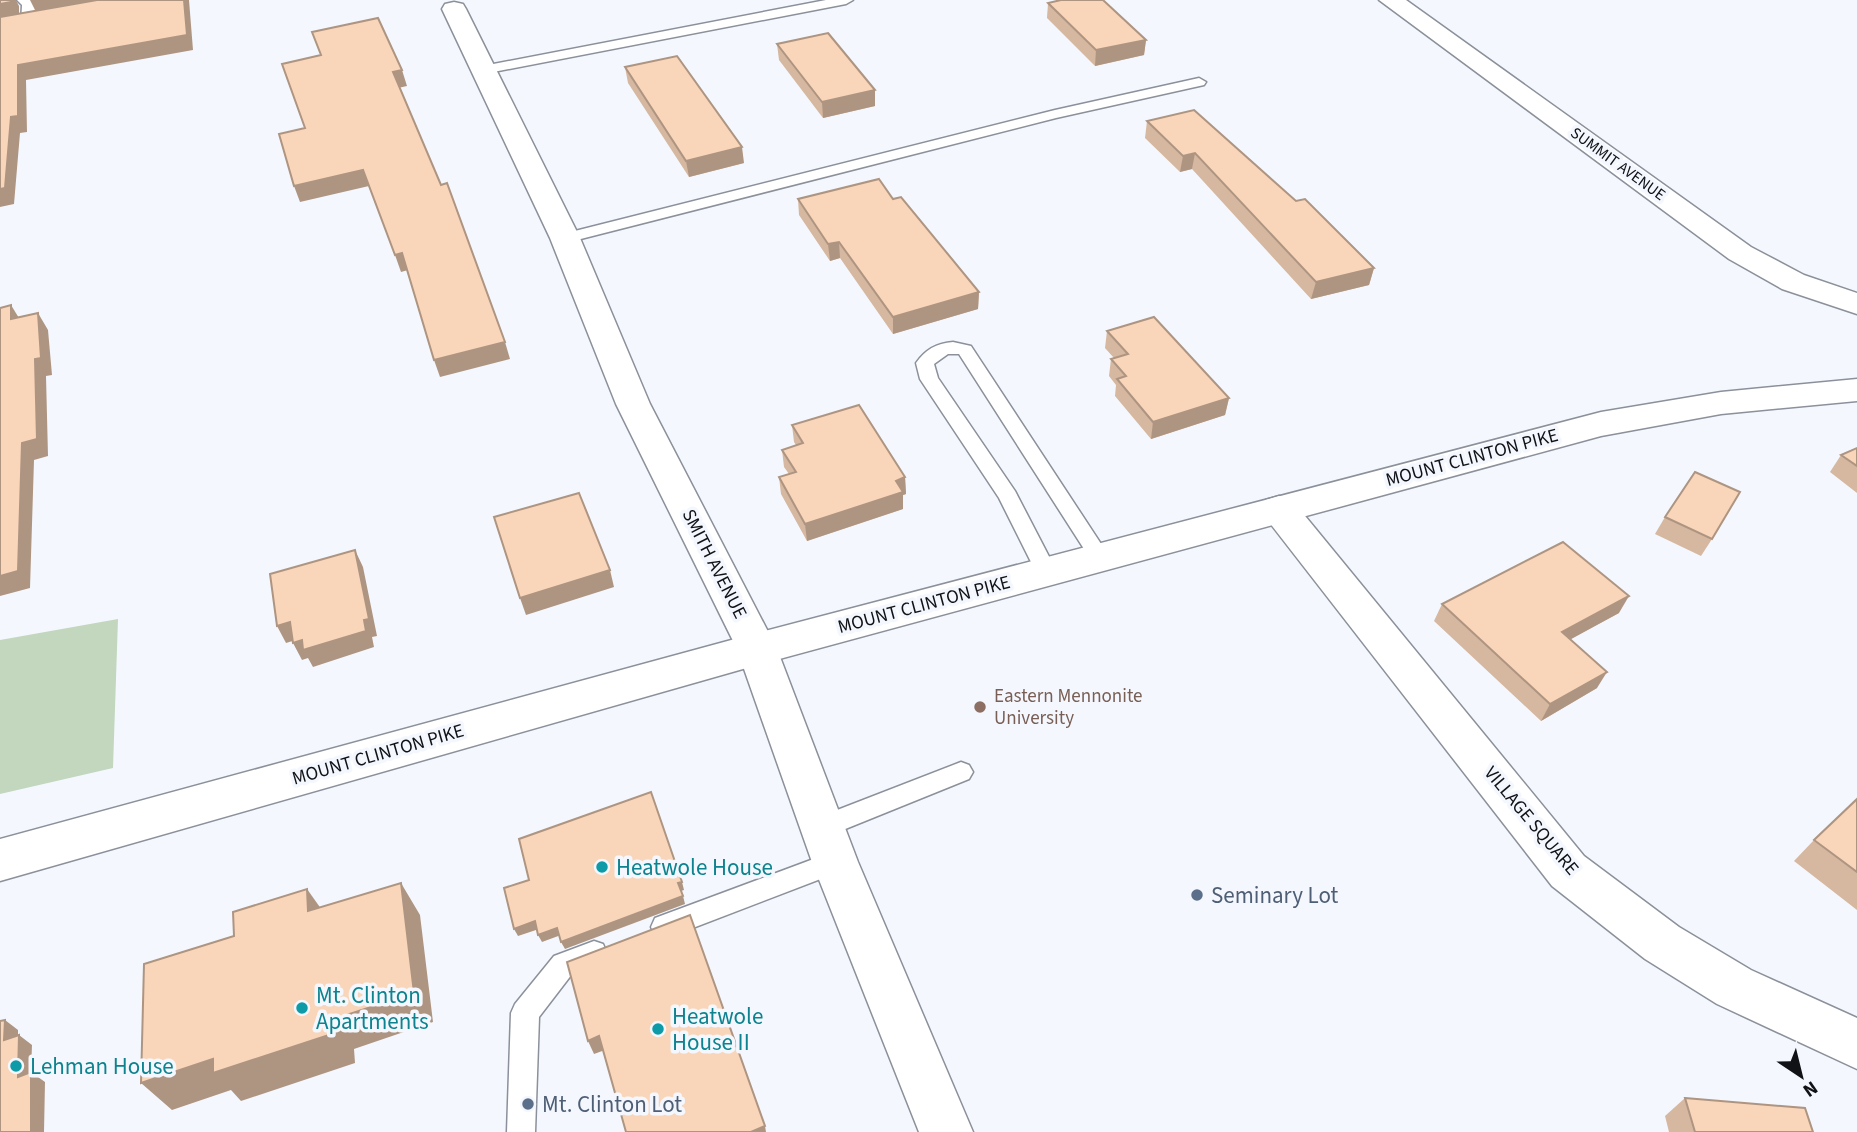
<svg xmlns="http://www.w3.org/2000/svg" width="1857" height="1132" font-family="'Source Sans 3',sans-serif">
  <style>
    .green { fill: #c2d7be }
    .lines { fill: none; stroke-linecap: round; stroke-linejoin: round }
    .service-casing { stroke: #8b909a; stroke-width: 3 }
    .minor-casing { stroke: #8b909a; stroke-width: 3 }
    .tertiary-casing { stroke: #8b909a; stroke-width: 3 }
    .service { fill: #fff; fill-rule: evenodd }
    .minor { fill: #fff; fill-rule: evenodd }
    .tertiary { fill: #fff; fill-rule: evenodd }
    .wall { fill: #d6b79f }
    .shaded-wall { fill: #ae9582 }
    .building { fill: #f9d5b9; stroke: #ae9582; stroke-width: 2 }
    .education-dot { fill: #8d6e63; stroke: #f4f8fe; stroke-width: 2.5 }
    .culture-dot { fill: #0f9aa8; stroke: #f4f8fe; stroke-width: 2.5 }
    .service-dot { fill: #5c6f8a; stroke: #f4f8fe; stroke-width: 2.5 }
    .labels { text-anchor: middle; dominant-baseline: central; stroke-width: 7; stroke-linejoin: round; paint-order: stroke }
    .far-street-label { font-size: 16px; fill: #101216; stroke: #f4f8fe }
    .street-label { font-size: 19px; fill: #101216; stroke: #f4f8fe }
    .education-label { font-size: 19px; fill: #785e54; stroke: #f4f8fe; text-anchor: start }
    .near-culture-label { font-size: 23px; fill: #0d838f; stroke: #f4f8fe; text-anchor: start }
    .near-service-label { font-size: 23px; fill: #4e5e75; stroke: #f4f8fe; text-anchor: start }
  </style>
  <rect width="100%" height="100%" fill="#f4f8fe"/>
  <path class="green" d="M118,619L113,768L0,794V640Z"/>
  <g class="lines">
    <defs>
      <g id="service">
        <path d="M17,0H32L36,4L33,25L21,22L22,5Z"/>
        <path d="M826,0H853L846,4L483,74L476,70L483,66Z"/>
        <path d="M1199,78L1206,82L1204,85L1056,118L565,243L557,238L559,235L1055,110Z"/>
        <path d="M953,342L971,346L1107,553L1110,558L1107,563H1093L959,354H948L934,364L938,378L1015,491L1057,572L1053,578H1039L999,498L920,379L916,363C925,350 936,343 953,342Z"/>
        <path d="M961,762L969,765L973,772L969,779L823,838L814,835L811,827L814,819Z"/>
        <path d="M835,851L844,854L848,862L844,870L664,939L655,936L651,927L655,918Z"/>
        <path d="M594,941L603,944L607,953L603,962L572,974L539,1017L535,1132H507L511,1013L515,1004L554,956Z"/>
      </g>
      <g id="minor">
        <path d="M1379,0H1406L1751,247L1804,275L1857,293V314L1782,289L1729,259Z"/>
        <path d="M454,2L463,4L466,9L580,238L650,404L777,649L858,862L973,1132H919L812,862L737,649L616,404L550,238L442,9L445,4Z"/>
        <path d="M1279,496L1292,500L1584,856L1679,927L1751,970L1857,1018V1069L1717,1004L1645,959L1552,886L1266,518L1260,509L1266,500Z"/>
      </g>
      <path id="tertiary" d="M1857,379V401L1721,414L1601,436L757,665L0,881V839L757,633L1601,412L1721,392Z"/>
    </defs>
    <use href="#service" class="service-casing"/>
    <use href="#minor" class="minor-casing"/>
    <use href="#tertiary" class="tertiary-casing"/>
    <use href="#service" class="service"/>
    <use href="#minor" class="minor"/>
    <use href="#tertiary" class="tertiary"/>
  </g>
  <g class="wall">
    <path d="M1048,3L1146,40L1144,55L1095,66L1047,18Z"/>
    <path d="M777,44L875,106L823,118L779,60Z"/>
    <path d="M625,67L744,163L689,177L628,83Z"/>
    <path d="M1147,121L1296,201L1374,268L1369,285L1311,299L1192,169L1180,172L1145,138Z"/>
    <path d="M798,199H893L979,292L978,309L893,334L840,258L830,261L799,215Z"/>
    <path d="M1107,331L1229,398L1225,415L1151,439L1115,396L1116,385L1109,376L1111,359L1114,358L1105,348Z"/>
    <path d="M792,425L905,477L906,494L903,495V509L807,541L781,494L779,477L789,474L784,467L782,450L796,445L794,442Z"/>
    <path d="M1857,448V493L1830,472L1841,455Z"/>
    <path d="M1665,517L1712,539L1701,556L1655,534Z"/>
    <path d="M1442,604L1619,613L1570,639L1597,688L1541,721L1434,621Z"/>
    <path d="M1857,799V910L1794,861L1814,840Z"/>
    <path d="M1685,1098L1813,1132H1669L1665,1116Z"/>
  </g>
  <g class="shaded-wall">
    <path d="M11,0H16L19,6V17L0,21V4Z"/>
    <path d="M30,0H115L37,14Z"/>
    <path d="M184,0H189L193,50L26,80L27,132L20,133L14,204L0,207V189L18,65Z"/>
    <path d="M1146,40L1144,55L1095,66L1096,50Z"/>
    <path d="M402,70L407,86L398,88L393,72Z"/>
    <path d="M875,90V106L823,118L822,102Z"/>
    <path d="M742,147L744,163L689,177L686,161Z"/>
    <path d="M1195,153L1192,169L1180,172L1183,156Z"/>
    <path d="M363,170L369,186L300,202L294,186Z"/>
    <path d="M839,242L840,258L830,261L828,244Z"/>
    <path d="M402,253L408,270L401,272L395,255Z"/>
    <path d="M1374,268L1369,285L1311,299L1316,282Z"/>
    <path d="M979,292L978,309L893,334V317Z"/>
    <path d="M11,305L22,323L11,319Z"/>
    <path d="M38,313L48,330L52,375L46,376L48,456L34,460L30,588L0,596V576L22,443L35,359Z"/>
    <path d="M505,342L510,359L440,377L434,360Z"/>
    <path d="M1229,398L1225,415L1151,439L1153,422Z"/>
    <path d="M905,477L906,494L903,495V509L807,541L805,524L896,481Z"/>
    <path d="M355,550L363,567L377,636L372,637L374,647L313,667L308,658L302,660L293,643Z"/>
    <path d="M610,570L614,587L526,615L520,598Z"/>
    <path d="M1629,596L1619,613L1553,649L1562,632Z"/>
    <path d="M290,622L299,639L286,643L277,626Z"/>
    <path d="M1607,672L1597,688L1541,721L1550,704Z"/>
    <path d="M682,882L684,890L681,891L678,883Z"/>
    <path d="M401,883L420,915L433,1022L354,1049L355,1063L241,1101L231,1090L172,1110L141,1083L331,1020Z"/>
    <path d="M307,889L329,920L308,911Z"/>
    <path d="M683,896L685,904L565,949L561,942Z"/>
    <path d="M535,921L539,929L518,936L514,929Z"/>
    <path d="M557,928L561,935L542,942L538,935Z"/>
    <path d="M5,1020L18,1030V1051L4,1040Z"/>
    <path d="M19,1035L32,1045L31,1072L45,1082L44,1132H31L18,1077Z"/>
    <path d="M599,1036L605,1050L594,1054L588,1041Z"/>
    <path d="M765,1126L766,1132H751Z"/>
  </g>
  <g class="building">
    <path d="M0,0H11V2L0,4Z"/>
    <path d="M97,0H184L187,35L18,65V116L11,117L5,188L0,189V17Z"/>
    <path d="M1061,0H1103L1146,40L1096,50L1048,3Z"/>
    <path d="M378,18L402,70L393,72L441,185L447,183L505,342L434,360L402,253L395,255L363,170L294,186L279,134L305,128L282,64L321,55L312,32Z"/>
    <path d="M828,33L875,90L822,102L777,44Z"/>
    <path d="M677,56L742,147L686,161L625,67Z"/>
    <path d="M1194,110L1296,201L1305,199L1374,268L1316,282L1195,153L1183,156L1147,121Z"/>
    <path d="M879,179L893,199L901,197L979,292L893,317L839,242L828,244L798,199Z"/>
    <path d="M11,305V319L38,313L41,358L35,359L37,439L22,443L18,571L0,576V308Z"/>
    <path d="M1154,317L1229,398L1153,422L1117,379L1126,376L1111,359L1128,354L1107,331Z"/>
    <path d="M859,405L905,477L896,481L903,492L805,524L779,477L796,472L782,450L803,443L792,425Z"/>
    <path d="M1857,448V466L1841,455Z"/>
    <path d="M1695,472L1740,492L1712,539L1665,517Z"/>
    <path d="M579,493L610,570L520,598L494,517Z"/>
    <path d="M1563,542L1629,596L1562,632L1607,672L1550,704L1442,604Z"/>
    <path d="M355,550L369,619L364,620L366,631L303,650L302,640L293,643L290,622L277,626L270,574Z"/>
    <path d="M651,792L682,882L678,883L683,896L561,942L557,928L538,935L535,921L514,929L504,888L529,880L519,839Z"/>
    <path d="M1857,799V872L1814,840Z"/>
    <path d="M401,883L414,993L331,1020L332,1034L213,1073V1059L141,1083L144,964L234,936L233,912L307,889L308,911Z"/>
    <path d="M690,915L765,1126L751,1132H626L599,1036L588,1041L567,962Z"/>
    <path d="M5,1020L4,1040L19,1035L18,1077L31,1072V1132H0V1021Z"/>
    <path d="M1685,1098L1805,1108L1813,1132H1695Z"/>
  </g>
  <circle class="education-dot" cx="980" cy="707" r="7"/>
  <g class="culture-dot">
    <circle cx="602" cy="867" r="7"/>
    <circle cx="302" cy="1008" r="7"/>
    <circle cx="658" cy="1029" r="7"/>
    <circle cx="16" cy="1066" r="7"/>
  </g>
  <g class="service-dot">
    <circle cx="1197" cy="895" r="7"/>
    <circle cx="528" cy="1104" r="7"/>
  </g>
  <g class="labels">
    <g class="far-street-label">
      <text transform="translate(1618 164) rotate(36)">SUMMIT AVENUE</text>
    </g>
    <g class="street-label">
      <text transform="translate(1472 458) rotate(-15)">MOUNT CLINTON PIKE</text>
      <text transform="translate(714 564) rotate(63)">SMITH AVENUE</text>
      <text transform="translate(924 605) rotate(-15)">MOUNT CLINTON PIKE</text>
      <text transform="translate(378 755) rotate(-16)">MOUNT CLINTON PIKE</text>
      <text transform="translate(1531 821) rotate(50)">VILLAGE SQUARE</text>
    </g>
    <g class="education-label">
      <text x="994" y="696">Eastern Mennonite<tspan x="994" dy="22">University</tspan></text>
    </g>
    <g class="near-culture-label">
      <text x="616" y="867">Heatwole House</text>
      <text x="316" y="995">Mt. Clinton<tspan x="316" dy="26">Apartments</tspan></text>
      <text x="672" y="1016">Heatwole<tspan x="672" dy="26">House II</tspan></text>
      <text x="30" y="1066">Lehman House</text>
    </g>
    <g class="near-service-label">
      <text x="1211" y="895">Seminary Lot</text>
      <text x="542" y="1104">Mt. Clinton Lot</text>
    </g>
  </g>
  <g transform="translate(1801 1076) rotate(145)" stroke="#f4f8fe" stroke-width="5" paint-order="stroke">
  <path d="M0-5L12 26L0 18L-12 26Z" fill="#101216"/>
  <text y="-10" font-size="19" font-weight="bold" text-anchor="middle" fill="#101216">N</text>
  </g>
</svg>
